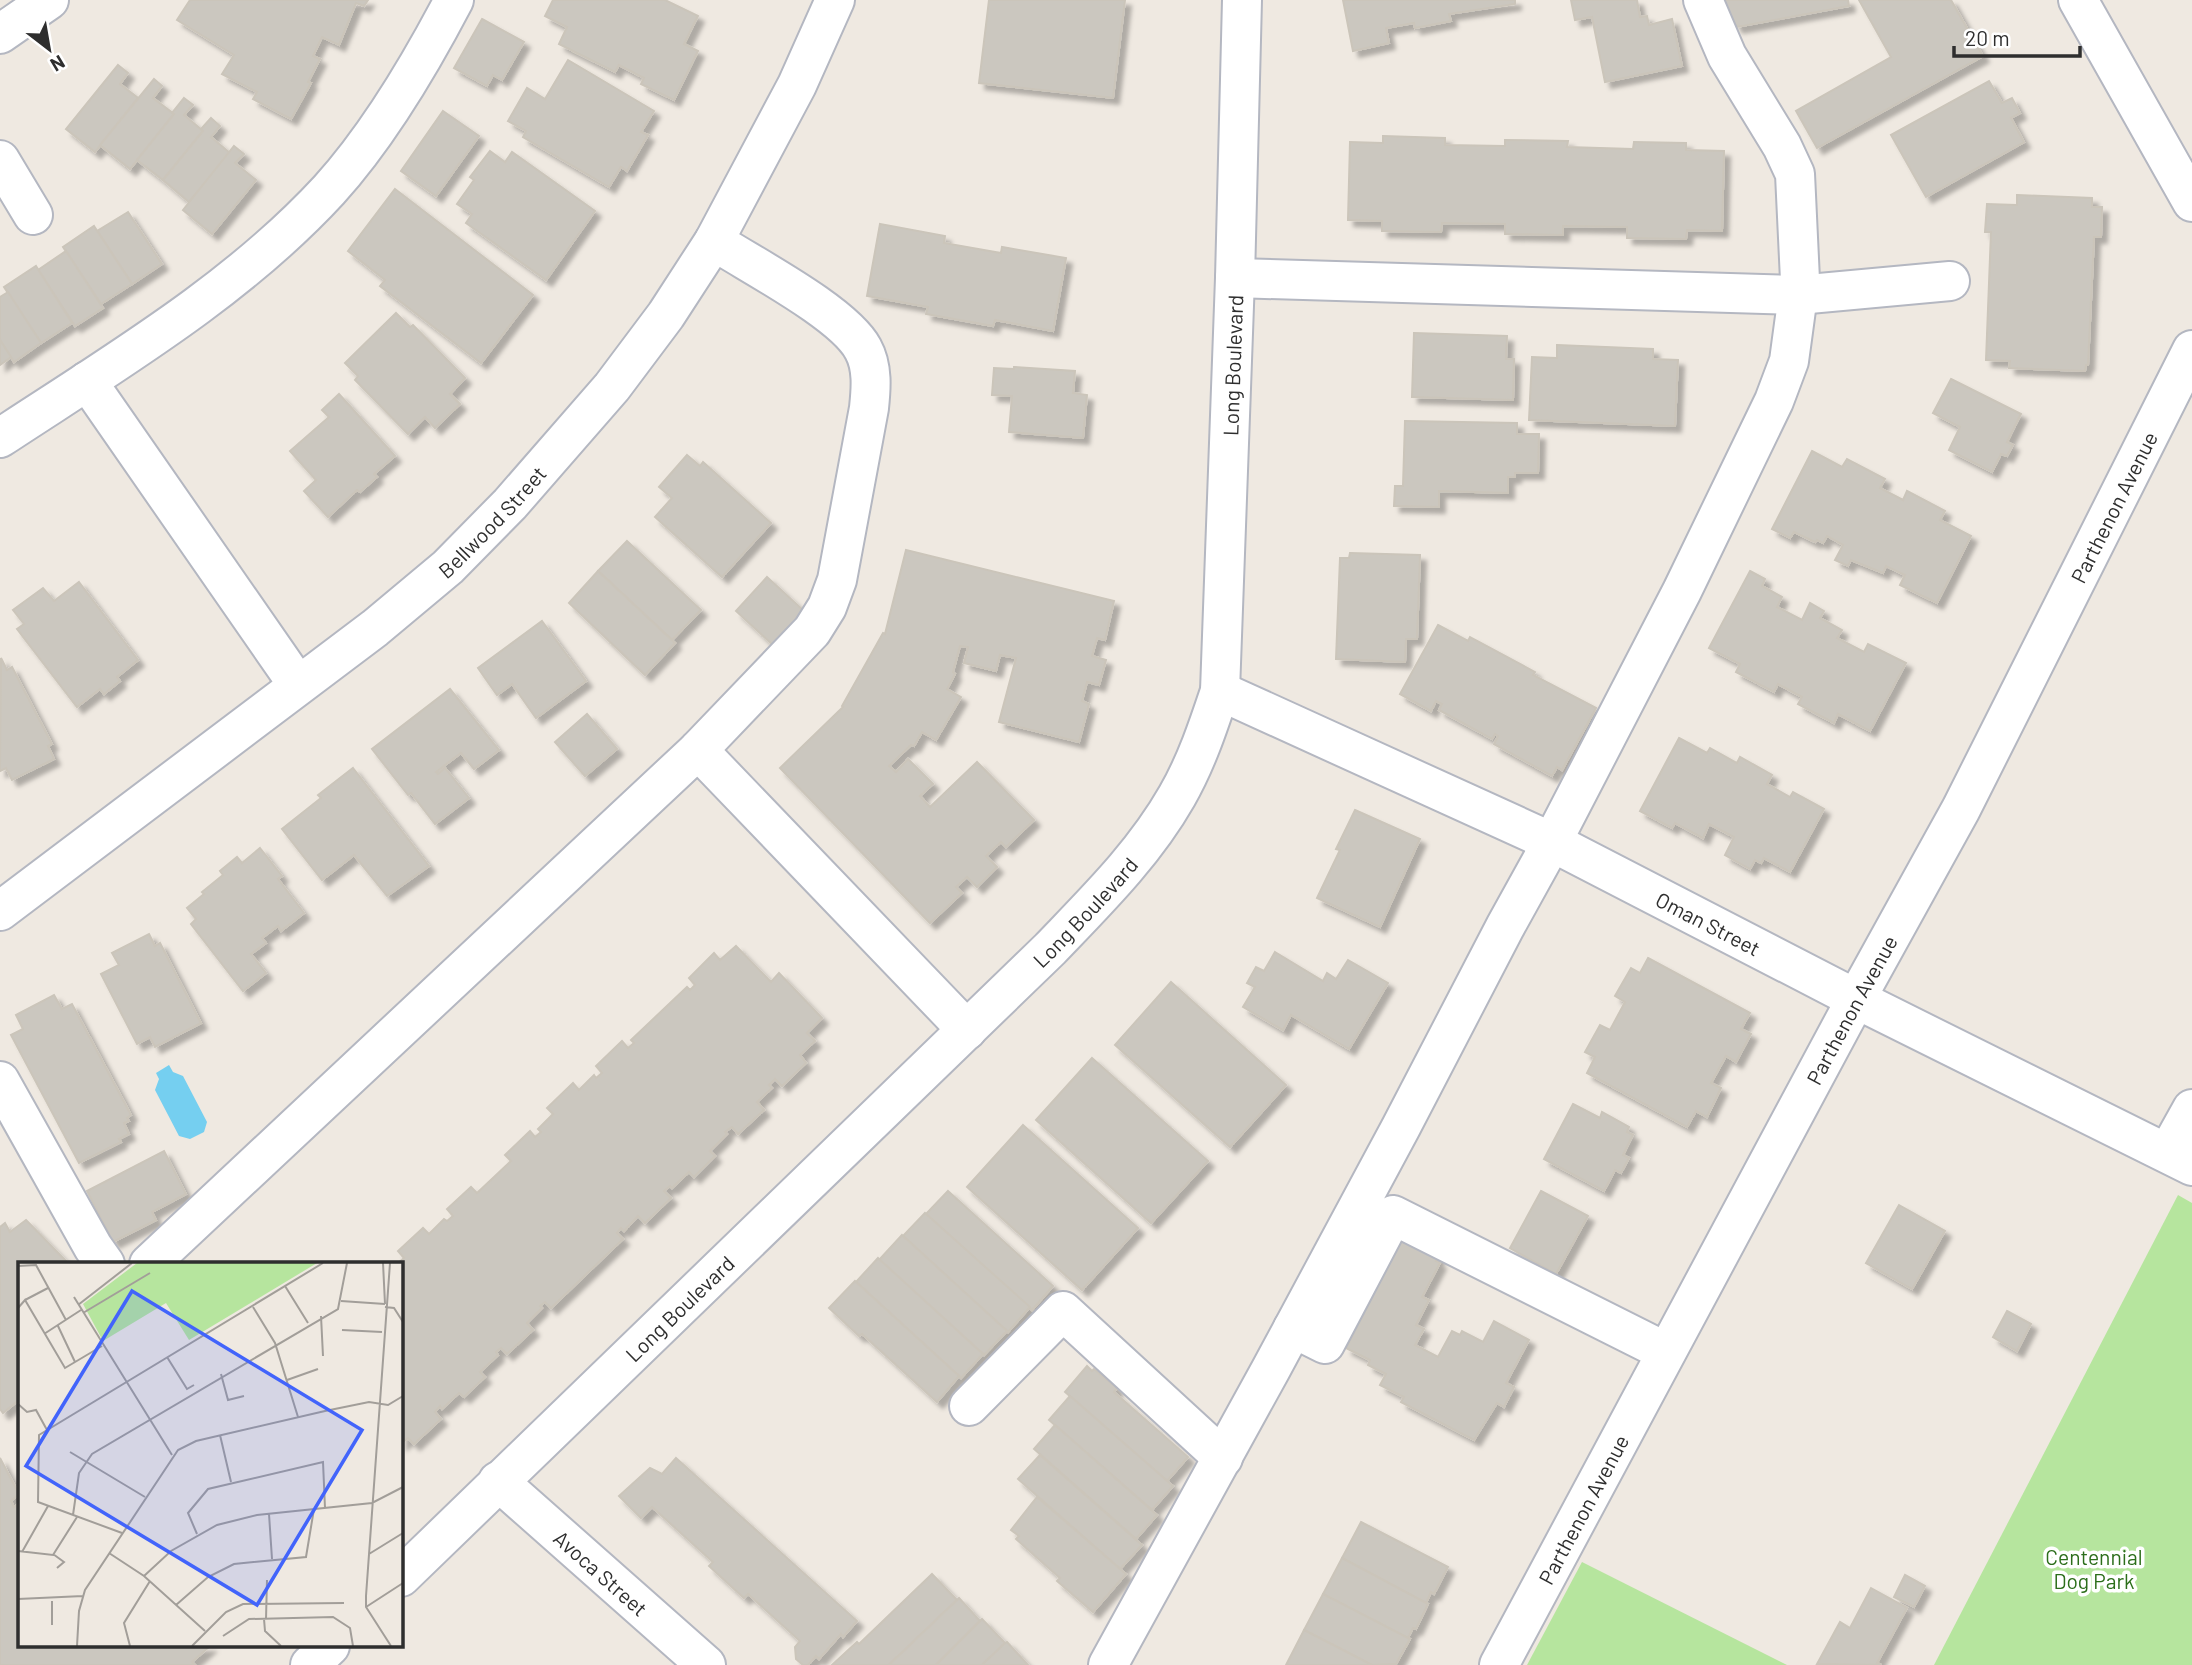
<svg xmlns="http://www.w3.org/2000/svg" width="2192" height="1665" font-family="Barlow,sans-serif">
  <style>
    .green { fill: #b6e59e }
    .water { fill: #75cff0 }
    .building { fill: #cbc7bf; stroke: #cbc5ba; stroke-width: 2; filter: url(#shadow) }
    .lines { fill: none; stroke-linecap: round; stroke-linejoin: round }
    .minor-casing { stroke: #b4b7c1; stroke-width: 42 }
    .minor { stroke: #fff; stroke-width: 38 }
    .labels { text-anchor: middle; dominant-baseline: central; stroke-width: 7; stroke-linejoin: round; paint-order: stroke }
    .street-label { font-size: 21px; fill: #2e2e2e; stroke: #fff }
    .park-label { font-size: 21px; fill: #2c6e1b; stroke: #fff }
    .inset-road { fill: none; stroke: #a29e99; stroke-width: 2 }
    .view { fill: #4264fb; fill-opacity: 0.15; stroke: #4264fb; stroke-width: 3.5 }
    .inset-edge { fill: none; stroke: #2e2e2e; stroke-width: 3.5 }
  </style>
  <defs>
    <filter id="shadow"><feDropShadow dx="6" dy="6" stdDeviation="2" flood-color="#0004"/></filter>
  </defs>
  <rect width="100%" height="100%" fill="#efe9e1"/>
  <g class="green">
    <path d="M2178,1195L2192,1203V1665H1934Z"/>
    <path d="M1582,1562L1787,1665H1527Z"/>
  </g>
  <path class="water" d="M169,1065L173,1072L183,1076L207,1122L204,1132L190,1139L179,1136L155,1090L159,1079L156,1073Z"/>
  <g class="building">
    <path d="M190,0H368L364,6L356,3L339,45L322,37L313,56L320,59L308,82L311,83L291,119L253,99L257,92L222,74L234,55L177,20Z"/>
    <path d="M553,0H665L698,16L684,44L698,51L674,100L641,84L644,78L619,65L615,72L559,44L567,27L545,16Z"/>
    <path d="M989,0H1125L1113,98L979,83Z"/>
    <path d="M1343,0H1515V4L1449,14L1451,21L1415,28L1414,23L1386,28L1389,43L1353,51Z"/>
    <path d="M1571,0H1637L1640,17L1647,16L1649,25L1672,19L1682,66L1605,82L1592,17L1575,20Z"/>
    <path d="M1725,0H1848L1849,6L1737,27L1727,9Z"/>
    <path d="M1859,0H1951L1983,56L1817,148L1796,111L1891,57Z"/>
    <path d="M482,19L524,42L502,80L493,75L487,86L454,68Z"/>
    <path d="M568,60L654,111L641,132L648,135L627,171L621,167L609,187L523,137L526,131L508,121L527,88L545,99Z"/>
    <path d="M118,65L128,73L120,84L138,98L95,152L66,129Z"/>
    <path d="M154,79L162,86L153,98L174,114L130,169L100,145Z"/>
    <path d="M1989,81L2002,103L2012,98L2020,113L2011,118L2024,142L1926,197L1891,135Z"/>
    <path d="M184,98L193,105L184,115L203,131L163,180L137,160L174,114L172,113Z"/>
    <path d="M443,111L479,136L436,196L401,171Z"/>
    <path d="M211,118L220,126L211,137L230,153L189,202L163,180L203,131L201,129Z"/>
    <path d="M1383,136L1445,138V145L1505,146V140L1568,141L1567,147L1633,149L1634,142L1686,143V150L1724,151L1722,231L1687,230L1686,239L1627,238V227L1563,226V235L1505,234V224L1442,223L1441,232L1382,231V221L1348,220L1350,142L1383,143Z"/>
    <path d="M234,146L244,154L235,163L256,180L212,234L183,210Z"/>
    <path d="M490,151L505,162L512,152L595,211L546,280L466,223L472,214L457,204L474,180L470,177Z"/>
    <path d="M395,189L533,295L481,363L380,286L385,280L348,251Z"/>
    <path d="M2017,195L2092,198V207H2102L2101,237H2094L2088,365H2086L2085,371L2009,368L2010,361L1986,360L1991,232H1985L1987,204L2017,205Z"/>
    <path d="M128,212L162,264L132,284L97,231Z"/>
    <path d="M880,224L945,236L944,243L1001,253L1002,247L1066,258L1053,331L995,320L993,326L926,314L928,307L867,296Z"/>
    <path d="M94,226L132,284L101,304L63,247Z"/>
    <path d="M66,251L103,308L75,326L38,270Z"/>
    <path d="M36,266L72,323L41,343L4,287Z"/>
    <path d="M8,292L41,343L14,362L0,340V297Z"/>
    <path d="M396,313L410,327L413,325L465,378L450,394L460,404L435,428L425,417L408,434L355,380L358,376L345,363Z"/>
    <path d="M1414,333L1507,336L1506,359H1514L1513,400L1412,397Z"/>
    <path d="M0,340L11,357L0,365Z"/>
    <path d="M1557,345L1653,349V359L1678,360L1675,426L1529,420L1532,357L1557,358Z"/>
    <path d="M1014,367L1075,371L1073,393L1087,395L1083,438L1009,432L1012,396L992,395L994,368L1014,369Z"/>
    <path d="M1951,379L2021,414L2007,442L2013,445L2007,456L2001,454L1992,472L1949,450L1960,427L1933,413Z"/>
    <path d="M339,394L395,456L374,474L377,477L360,492L357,490L328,517L304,491L316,480L290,451L329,417L322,410Z"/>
    <path d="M1405,421L1517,423V434H1539L1538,473H1515V477H1508V493L1439,491V507L1394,506L1395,486H1403Z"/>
    <path d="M1812,451L1842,467L1847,459L1885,479L1880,488L1903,500L1907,491L1945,511L1940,520L1971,536L1937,603L1900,585L1905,575L1886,566L1883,573L1851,560L1848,566L1835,560L1843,545L1827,536L1823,543L1817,540L1815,542L1794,532L1790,538L1772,529Z"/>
    <path d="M687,455L700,466L703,462L771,523L722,577L655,517L672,498L659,487Z"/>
    <path d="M627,541L701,610L672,640L598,571Z"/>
    <path d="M906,550L1114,601L1105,640L1097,638L1092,656L1106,660L1099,685L1087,682L1082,701L1089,704L1079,742L999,722L1016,658L1000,655L996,671L964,663L968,647L960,646L953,672L955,674L947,689L961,697L936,740L922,732L914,746L911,745L889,766L896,772L908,759L933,784L920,796L930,807L977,762L1034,820L1006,847L1001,842L986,856L997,867L977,887L967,877L956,887L962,893L930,923L780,768L843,707L842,706L883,633L885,634Z"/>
    <path d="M1350,553L1420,555L1417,639H1406L1405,662L1336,659L1340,558H1349Z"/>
    <path d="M598,571L675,643L645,675L569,603Z"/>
    <path d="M1750,571L1765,579L1762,586L1782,597L1777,607L1802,620L1810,603L1824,611L1820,618L1842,630L1837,638L1864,652L1868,644L1906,663L1870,731L1838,714L1834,723L1798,704L1802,697L1778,684L1774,692L1736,672L1740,664L1709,648Z"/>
    <path d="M767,577L804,611L773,645L736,611Z"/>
    <path d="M79,582L138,660L117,677L120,681L104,694L100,689L77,707L17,629L24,624L13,610L43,588L54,601Z"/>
    <path d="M542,621L586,681L536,718L512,684L497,695L478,668Z"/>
    <path d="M1438,625L1468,641L1470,637L1535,672L1533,675L1596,708L1562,770L1557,767L1552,776L1494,744L1498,736L1495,734L1492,739L1439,710L1442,704L1436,701L1431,711L1400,694Z"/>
    <path d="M1,658L7,670L12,667L52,744L48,746L54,759L12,780L6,768L0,771Z"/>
    <path d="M450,689L499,750L474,769L461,753L436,772L438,774L445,768L469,798L435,824L411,793L408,795L372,749Z"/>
    <path d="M587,714L617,749L585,776L555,742Z"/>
    <path d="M1679,738L1707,753L1710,748L1737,763L1740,757L1772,775L1767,784L1790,797L1793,792L1824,809L1790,872L1764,858L1761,863L1755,860L1750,869L1725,855L1734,837L1709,824L1703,838L1675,823L1672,828L1640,811Z"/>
    <path d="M353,768L429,866L387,896L354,855L322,880L282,829L321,798L318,795Z"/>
    <path d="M1355,810L1420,839L1380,927L1317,898L1340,850L1336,849Z"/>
    <path d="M260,848L282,876L278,879L304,913L281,931L278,926L262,938L266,943L251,954L266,973L243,991L191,924L196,919L187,908L204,894L202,892L223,875L220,871L237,857L242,863Z"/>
    <path d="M149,934L155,946L160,943L201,1023L155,1047L150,1037L137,1044L101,974L119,965L112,953Z"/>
    <path d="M736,946L771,982L779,973L822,1018L807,1033L815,1041L800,1055L806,1063L782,1086L775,1079L769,1085L772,1088L757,1102L764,1110L738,1134L732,1127L725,1132L727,1134L710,1151L715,1156L694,1177L689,1172L672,1188L670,1186L664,1191L671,1198L645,1223L638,1216L624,1231L621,1228L617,1233L623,1239L551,1308L545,1302L540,1306L542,1308L527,1323L533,1330L507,1354L501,1348L496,1352L498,1355L480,1372L485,1377L464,1397L459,1393L442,1409L440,1406L435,1412L441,1419L414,1444L408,1438L401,1444V1264H397L404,1258L398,1251L423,1228L429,1234L444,1219L447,1221L453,1216L447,1209L471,1187L477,1193L511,1161L505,1155L530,1131L535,1137L541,1132L538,1129L553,1114L547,1108L573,1083L579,1090L594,1075L596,1078L602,1073L596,1066L622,1041L628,1048L634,1043L631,1040L687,987L690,990L695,985L689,978L714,953L720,960Z"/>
    <path d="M1275,952L1323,981L1327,973L1336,979L1348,960L1388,983L1349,1049L1291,1015L1283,1030L1243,1007L1255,987L1247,983L1256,967L1264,971Z"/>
    <path d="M1648,958L1750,1013L1741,1029L1751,1034L1736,1062L1726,1056L1711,1083L1721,1088L1707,1117L1696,1111L1687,1127L1587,1073L1595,1057L1585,1052L1600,1025L1610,1030L1625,1002L1615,996L1631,968L1640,973Z"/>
    <path d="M1171,982L1286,1085L1230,1147L1115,1045Z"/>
    <path d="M54,995L62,1009L72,1004L131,1115L127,1118L129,1121L124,1123L129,1134L119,1139L121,1142L79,1163L11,1035L23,1029L16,1015Z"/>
    <path d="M1092,1058L1208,1161L1151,1223L1036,1120Z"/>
    <path d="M1573,1104L1600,1118L1602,1112L1629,1127L1627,1132L1633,1135L1623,1155L1629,1158L1621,1173L1615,1170L1604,1191L1544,1159Z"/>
    <path d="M1023,1125L1138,1228L1082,1290L967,1187Z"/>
    <path d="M164,1151L186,1194L152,1212L156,1220L113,1242L87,1191Z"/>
    <path d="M948,1191L1053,1286L1032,1310L926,1214Z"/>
    <path d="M1541,1191L1588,1216L1556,1274L1510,1248Z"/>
    <path d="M1899,1205L1945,1231L1912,1289L1866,1263Z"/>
    <path d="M925,1213L1030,1307L1008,1332L903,1236Z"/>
    <path d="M26,1220L69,1264H19V1400L3,1413L0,1409V1227L5,1223L10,1232Z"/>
    <path d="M902,1235L1007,1331L984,1355L879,1260Z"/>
    <path d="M1395,1236L1441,1251L1436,1261L1440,1263L1422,1297L1429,1300L1416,1325L1424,1329L1415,1345L1438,1357L1452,1331L1460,1335L1462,1331L1483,1342L1494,1321L1529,1340L1506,1383L1514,1387L1504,1407L1497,1403L1474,1440L1401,1402L1404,1397L1380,1385L1386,1374L1368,1365L1370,1360L1346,1348L1372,1298L1365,1294Z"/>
    <path d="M878,1258L983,1354L961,1378L856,1282Z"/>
    <path d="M855,1281L959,1376L937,1402L862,1334L859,1336L829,1308Z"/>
    <path d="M2007,1311L2031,1324L2017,1351L1993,1337Z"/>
    <path d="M1087,1366L1092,1371L1094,1369L1117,1388L1114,1392L1188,1457L1167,1481L1065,1392Z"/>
    <path d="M1070,1396L1173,1486L1152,1510L1049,1420Z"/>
    <path d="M1055,1425L1157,1515L1136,1539L1034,1449Z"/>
    <path d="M1040,1455L1142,1545L1120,1569L1018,1479Z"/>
    <path d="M0,1458L19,1494L11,1501L14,1507L19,1503V1646H210L192,1662L195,1665H0Z"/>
    <path d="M676,1458L857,1621L843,1637L841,1634L819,1659L816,1656L808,1665H803L796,1659L795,1647L800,1641L748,1594L744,1598L709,1566L713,1562L652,1507L641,1518L619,1496L650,1468L662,1474Z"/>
    <path d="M1037,1497L1126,1574L1093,1612L1057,1581L1060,1578L1016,1539L1019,1536L1011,1530Z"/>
    <path d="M1361,1522L1448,1567L1434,1594L1431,1592L1426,1603L1342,1558Z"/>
    <path d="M1342,1558L1428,1604L1416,1629L1413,1628L1408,1638L1323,1594Z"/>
    <path d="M932,1574L957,1600L889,1665H832L857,1642L859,1644Z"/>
    <path d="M1905,1575L1925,1586L1914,1607L1894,1597Z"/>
    <path d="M1871,1588L1907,1608L1877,1663L1881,1665L1817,1664L1840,1622L1850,1628Z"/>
    <path d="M1323,1594L1410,1639L1396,1664L1372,1665L1304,1630Z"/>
    <path d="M959,1598L980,1621L936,1665H889Z"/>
    <path d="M982,1619L1005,1643L982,1665H936Z"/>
    <path d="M1304,1630L1372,1665H1286Z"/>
    <path d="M1007,1642L1028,1665H982L1005,1643Z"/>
  </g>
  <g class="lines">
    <defs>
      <g id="minor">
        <path d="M2078,0L2192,202"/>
        <path d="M0,34L49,0"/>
        <path d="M0,160L33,215"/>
        <path d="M1235,278L1798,295L1950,281"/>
        <path d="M87,381L298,685"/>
        <path d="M0,438C114,363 236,291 329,190C379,135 420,65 454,0"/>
        <path id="s1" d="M1220,691L1552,842L1856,999L2192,1166"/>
        <path d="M698,750L967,1030"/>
        <path id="s2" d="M0,911L375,628L448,567L510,504L612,387L666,315L714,241L797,85L835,0"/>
        <path d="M0,1081L93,1247L105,1264"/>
        <path d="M2168,1152L2192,1109"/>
        <path d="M149,1264L698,750L812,631L827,607L837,580L869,408C871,389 873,367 863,349C844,313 751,265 714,241"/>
        <path d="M1293,1328L1325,1344L1393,1215L1666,1352"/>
        <path d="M969,1406L1063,1311L1223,1458"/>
        <path id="s3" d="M498,1481L706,1665"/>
        <path id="s4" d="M401,1577L1050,949C1096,901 1144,854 1177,796C1196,763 1208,727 1220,691L1235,278L1242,0"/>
        <path d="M310,1665L330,1646"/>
        <path d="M1108,1665L1271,1369L1401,1127L1505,927L1552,842L1682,591L1774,401L1789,361L1800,280L1795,174L1782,146L1727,56L1703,0"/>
        <path id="s5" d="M1499,1665L1856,999L1961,809L2192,350"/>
      </g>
    </defs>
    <use href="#minor" class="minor-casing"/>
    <use href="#minor" class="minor"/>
  </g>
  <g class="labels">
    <g class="street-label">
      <text stroke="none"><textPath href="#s4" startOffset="1542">Long Boulevard</textPath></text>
      <text stroke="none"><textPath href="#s5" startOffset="1311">Parthenon Avenue</textPath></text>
      <text stroke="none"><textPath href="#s2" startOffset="628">Bellwood Street</textPath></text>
      <text stroke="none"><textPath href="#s4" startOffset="954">Long Boulevard</textPath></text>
      <text stroke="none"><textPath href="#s1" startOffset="541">Oman Street</textPath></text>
      <text stroke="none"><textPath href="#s5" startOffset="744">Parthenon Avenue</textPath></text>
      <text stroke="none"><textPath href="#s4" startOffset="387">Long Boulevard</textPath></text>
      <text stroke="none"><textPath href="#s5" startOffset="177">Parthenon Avenue</textPath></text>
      <text stroke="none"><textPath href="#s3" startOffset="138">Avoca Street</textPath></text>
    </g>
    <g class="park-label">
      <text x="2094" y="1556">Centennial<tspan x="2094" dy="24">Dog Park</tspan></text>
    </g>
  </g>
  <g transform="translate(18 1262)">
    <rect width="385" height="385" fill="#efe9e1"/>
    <path d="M119,1H299L171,78L148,41L85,79L65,42Z" fill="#b6e59e"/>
    <path class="inset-road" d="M365,1L367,42M372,1L348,334V345L373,384M0,4L18,3L48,58M267,24L290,61M56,35L154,193M7,38L30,26M323,39L367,42M60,43L114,1M235,45L257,81L280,155M367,45L376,46L385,60M0,46L7,38L47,106L84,84M65,51L132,11M303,54L305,94M40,64L57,100M324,68L364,70M26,72L63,48M149,95L169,127L176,123M203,112L210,138L226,134M269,118L300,107M0,142L9,150L18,148L29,168M202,173L213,220M52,190L127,235M251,252L254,297M55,253L61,211L74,192L320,47L329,1M104,271L20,240L21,173L305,1M179,272L170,251L190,227L305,200L307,246M0,289L35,293L59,255M4,290L30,244M91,291L126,314L187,369M35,292L46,300L39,306M351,292L385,271M126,314L153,289L199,263L239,253L354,241L385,225M0,337L65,334M34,339V363M158,343L190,315L216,302L288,295L296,247M348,345L385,321M246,357L247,369L263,384M248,357L249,318M205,374L231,357L315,355L332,366L335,384M59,384L61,349L67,328L160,188L178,179L307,149L351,140L370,143L385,134M112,384L106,361L132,319M174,384L208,350L225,342L326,341"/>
    <path class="view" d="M114,29L344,168L239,343L8,204Z"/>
    <rect width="385" height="385" class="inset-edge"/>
  </g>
  <g transform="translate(49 49) rotate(149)" stroke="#ffffff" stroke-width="5" paint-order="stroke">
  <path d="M0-5L12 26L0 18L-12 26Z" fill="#2e2e2e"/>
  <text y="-10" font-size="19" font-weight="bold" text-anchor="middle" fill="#2e2e2e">N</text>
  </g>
  <path d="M1954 46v10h126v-10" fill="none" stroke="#2e2e2e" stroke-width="3.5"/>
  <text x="1965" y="46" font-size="21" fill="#2e2e2e" stroke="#ffffff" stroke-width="5" paint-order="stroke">20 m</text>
</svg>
